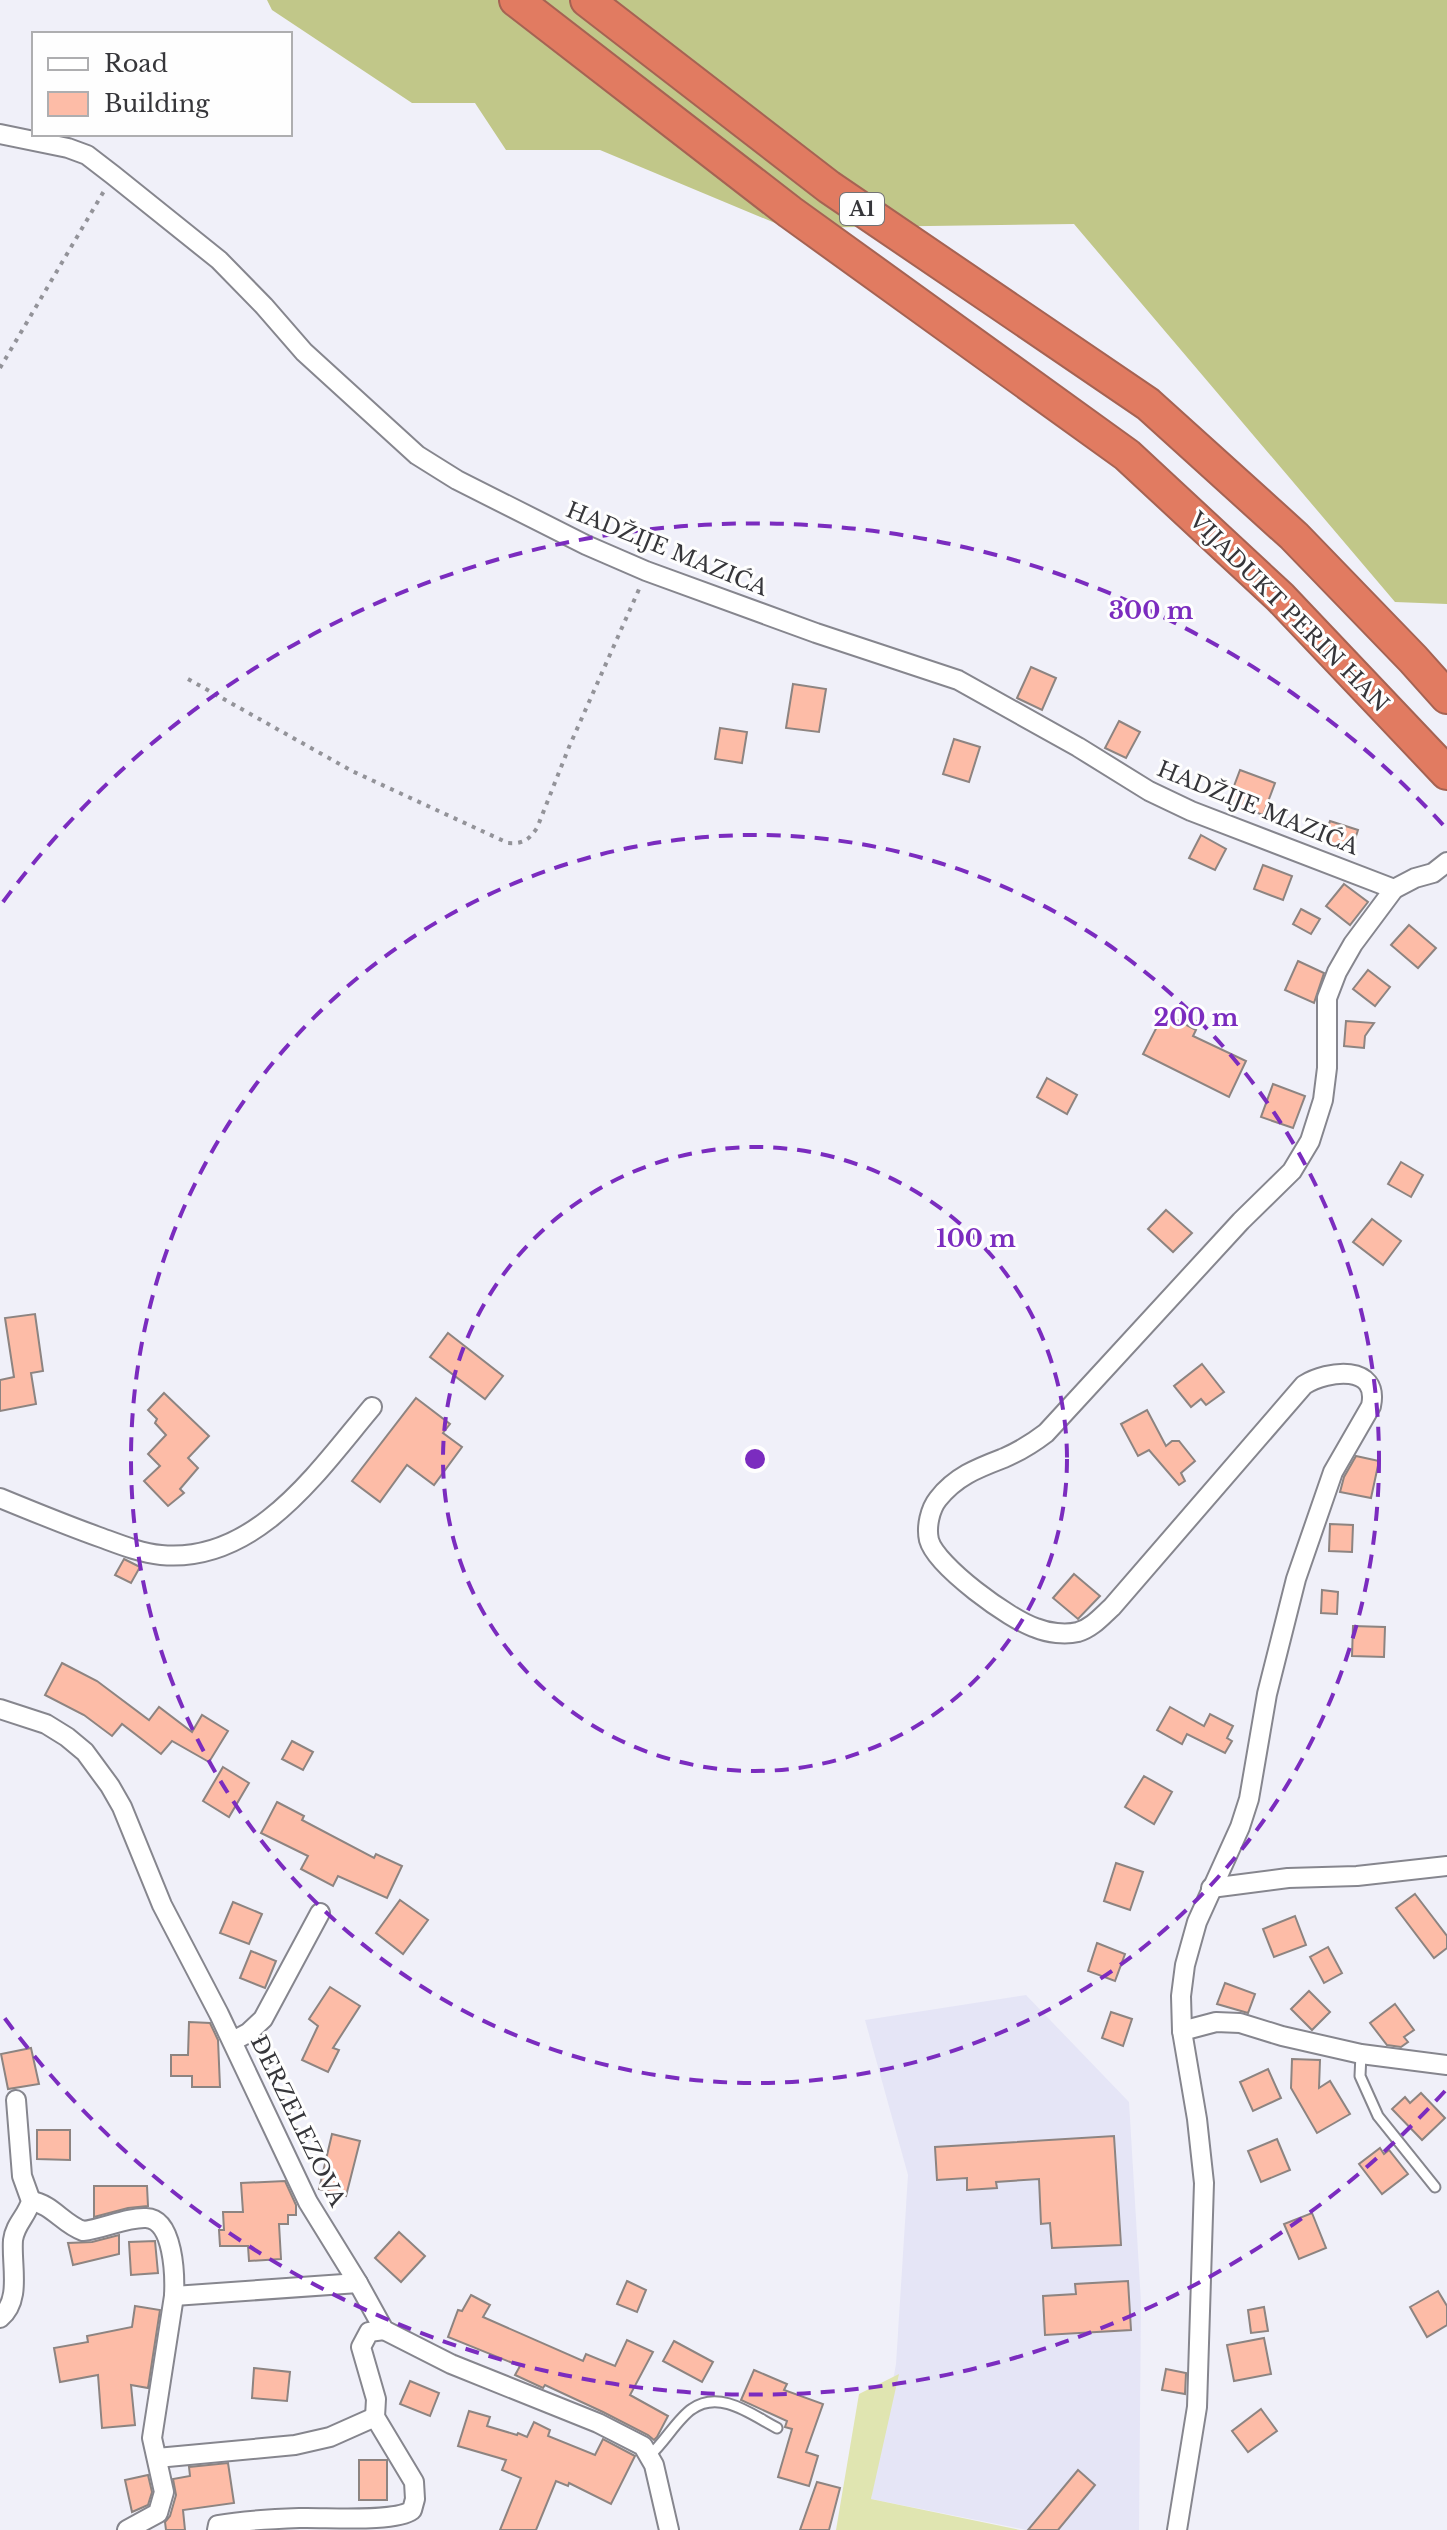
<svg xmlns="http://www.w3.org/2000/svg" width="1447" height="2530" font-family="'Libre Baskerville',serif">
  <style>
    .built { fill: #e5e5f6 }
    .green { fill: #e0e5b1 }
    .forest { fill: #c1c789 }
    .building { fill: #fdbca7; stroke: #8d8481; stroke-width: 2 }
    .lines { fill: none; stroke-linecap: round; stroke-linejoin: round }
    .service-casing { stroke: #86868e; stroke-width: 13 }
    .minor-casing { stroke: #86868e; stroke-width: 22 }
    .motorway-casing { stroke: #a56353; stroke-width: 36 }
    .path { stroke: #939399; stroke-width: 4; stroke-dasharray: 4 6; stroke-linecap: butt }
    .service { stroke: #fff; stroke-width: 9 }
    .minor { stroke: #fff; stroke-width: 18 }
    .motorway { stroke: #e17b61; stroke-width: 32 }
    .ring { fill: none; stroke: #7b2cbf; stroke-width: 4; stroke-dasharray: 14 10 }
    .labels { text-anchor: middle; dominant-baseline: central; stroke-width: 6; stroke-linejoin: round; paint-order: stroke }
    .shield { fill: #fefefe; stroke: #727275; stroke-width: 2 }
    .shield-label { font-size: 20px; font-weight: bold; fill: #36363a }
    .street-label { font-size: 22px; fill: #36363a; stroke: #fefefe }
    .centre { fill: #7b2cbf; stroke: #fefefe; stroke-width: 4 }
    .ring-label { font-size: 24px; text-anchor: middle; font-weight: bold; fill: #7b2cbf; stroke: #fefefe; stroke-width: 6; stroke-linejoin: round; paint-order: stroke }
  </style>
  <rect width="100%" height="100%" fill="#f0f0f9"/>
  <path class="built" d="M1026,1995L1129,2102L1141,2302L1139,2530H1027L871,2499L896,2364L908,2175L865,2020Z"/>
  <path class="green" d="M899,2374L871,2499L1020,2530H836L859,2394Z"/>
  <path class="forest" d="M267,0H1447V604L1395,602L1074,224L787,228L600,150H506L475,103H412L272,10Z"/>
  <g class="building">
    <path d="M1031,667L1056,678L1042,710L1017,698Z"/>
    <path d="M793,684L826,689L819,732L786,728Z"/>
    <path d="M1119,721L1140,732L1126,758L1105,748Z"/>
    <path d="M720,728L747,732L742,763L715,759Z"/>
    <path d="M954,739L980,747L969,782L943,774Z"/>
    <path d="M1240,770L1275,783L1263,815L1228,802Z"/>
    <path d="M1330,821L1358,830L1351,852L1323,842Z"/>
    <path d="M1201,835L1226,849L1215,870L1189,858Z"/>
    <path d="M1263,865L1292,876L1283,900L1254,889Z"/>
    <path d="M1344,884L1368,902L1350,925L1326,906Z"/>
    <path d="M1301,909L1320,919L1311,934L1293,924Z"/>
    <path d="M1409,925L1436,948L1418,968L1391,945Z"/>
    <path d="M1298,961L1324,973L1314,1003L1285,990Z"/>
    <path d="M1368,970L1390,987L1375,1006L1353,989Z"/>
    <path d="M1164,1013L1196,1030L1193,1036L1246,1061L1229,1097L1143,1054Z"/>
    <path d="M1346,1021L1374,1023L1365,1036L1364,1048L1344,1046Z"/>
    <path d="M1047,1078L1077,1095L1067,1114L1037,1097Z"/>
    <path d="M1273,1084L1305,1096L1293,1128L1261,1117Z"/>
    <path d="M1401,1162L1423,1175L1411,1197L1388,1184Z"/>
    <path d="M1166,1210L1192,1233L1173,1252L1148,1229Z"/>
    <path d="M1372,1219L1401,1241L1383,1265L1353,1242Z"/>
    <path d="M35,1314L43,1371L31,1373L36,1404L0,1411V1380L14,1377L5,1318Z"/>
    <path d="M448,1333L503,1376L485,1399L430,1357Z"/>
    <path d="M1202,1364L1224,1392L1206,1405L1201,1399L1191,1407L1174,1386Z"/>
    <path d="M164,1393L209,1436L188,1458L198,1468L180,1489L184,1493L168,1506L144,1481L160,1466L148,1454L166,1435L155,1423L157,1419L148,1410Z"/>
    <path d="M416,1398L450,1424L443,1433L462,1447L434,1485L407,1465L380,1502L352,1481Z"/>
    <path d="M1147,1410L1166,1446L1172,1441H1179L1195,1461L1181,1473L1185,1481L1179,1485L1149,1450L1138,1456L1121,1424Z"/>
    <path d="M1356,1456L1379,1461L1371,1498L1340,1492L1344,1477Z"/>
    <path d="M1330,1524L1353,1525L1352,1552L1329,1551Z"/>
    <path d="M124,1559L140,1567L131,1583L115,1575Z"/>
    <path d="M1074,1574L1100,1596L1078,1619L1053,1598Z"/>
    <path d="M1322,1590L1338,1592L1337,1614L1321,1613Z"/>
    <path d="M1353,1626L1385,1627L1384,1657L1352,1656Z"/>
    <path d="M62,1663L97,1681L149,1720L159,1707L192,1732L202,1715L228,1731L209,1762L172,1741L161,1754L122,1724L112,1736L84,1715L45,1695Z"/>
    <path d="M1170,1707L1204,1726L1210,1714L1233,1726L1227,1738L1232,1741L1225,1753L1187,1734L1182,1744L1157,1730Z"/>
    <path d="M292,1741L313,1752L303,1770L282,1759Z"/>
    <path d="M223,1767L249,1783L229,1817L203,1801Z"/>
    <path d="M1144,1776L1172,1792L1154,1824L1125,1807Z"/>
    <path d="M277,1802L304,1816L302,1820L374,1858L376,1854L402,1866L387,1898L338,1876L333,1886L301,1869L308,1856L261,1833Z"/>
    <path d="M1116,1863L1143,1872L1130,1910L1104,1901Z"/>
    <path d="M1415,1894L1447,1936V1948L1434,1958L1396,1908Z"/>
    <path d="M400,1900L428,1920L403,1954L376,1933Z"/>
    <path d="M233,1902L262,1914L249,1944L220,1933Z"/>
    <path d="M1295,1916L1306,1945L1274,1957L1263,1929Z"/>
    <path d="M1097,1943L1125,1954L1115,1981L1088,1971Z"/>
    <path d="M1328,1947L1342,1973L1324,1983L1310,1957Z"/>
    <path d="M251,1951L276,1961L265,1988L240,1978Z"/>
    <path d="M1225,1983L1255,1994L1248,2013L1217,2004Z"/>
    <path d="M330,1987L360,2006L333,2048L339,2050L328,2072L302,2060L318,2026L309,2019Z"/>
    <path d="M1309,1991L1330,2012L1312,2030L1291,2009Z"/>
    <path d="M1395,2004L1414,2030L1404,2037L1408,2042L1401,2047L1387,2045L1370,2023Z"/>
    <path d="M1111,2012L1132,2019L1123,2046L1102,2038Z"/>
    <path d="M189,2022L210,2023L218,2040L220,2087H192V2076H171V2055H188Z"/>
    <path d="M31,2048L39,2084L8,2089L1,2054Z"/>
    <path d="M1292,2059L1320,2060L1319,2088L1330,2081L1350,2114L1317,2133L1291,2088Z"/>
    <path d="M1268,2069L1281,2098L1253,2111L1240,2082Z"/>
    <path d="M1421,2093L1445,2118L1422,2140L1392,2109L1405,2097L1410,2103Z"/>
    <path d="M37,2130H70V2160L37,2159Z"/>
    <path d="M332,2134L360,2141L346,2196L319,2189Z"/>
    <path d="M1114,2136L1121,2245L1052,2248L1050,2223L1041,2224L1039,2179L996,2182L997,2188L967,2190V2178L937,2180L935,2147Z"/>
    <path d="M1277,2139L1290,2170L1261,2182L1248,2151Z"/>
    <path d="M1380,2148L1384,2154L1389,2150L1408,2174L1382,2194L1359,2164Z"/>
    <path d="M285,2181L296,2205V2215H288V2224H279L281,2259L249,2261L248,2246H220L219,2230H224L223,2212H243L241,2183Z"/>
    <path d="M94,2186H147L148,2206L128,2208L94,2217Z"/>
    <path d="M1312,2213L1326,2248L1299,2259L1284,2224Z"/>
    <path d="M399,2232L425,2256L401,2282L375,2258Z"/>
    <path d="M119,2235V2254L73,2265L68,2243L92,2242Z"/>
    <path d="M155,2241L158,2273L131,2275L129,2242Z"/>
    <path d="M627,2281L646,2290L637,2312L617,2304Z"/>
    <path d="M1128,2281L1131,2330L1045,2335L1043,2296L1076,2294L1075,2284Z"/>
    <path d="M1438,2291L1447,2306V2325L1427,2337L1410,2307Z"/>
    <path d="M471,2295L490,2305L483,2317L583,2361L586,2354L615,2366L627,2340L653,2352L630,2395L668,2416L657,2437L654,2440L648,2435L603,2412L545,2385L543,2388L515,2375L520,2366L448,2337L458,2310L462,2311Z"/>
    <path d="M135,2306L160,2310L148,2388L131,2385L135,2425L102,2428L98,2375L60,2382L54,2348L88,2342L87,2336L132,2327Z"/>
    <path d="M1264,2307L1268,2331L1251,2333L1248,2310Z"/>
    <path d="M1264,2338L1271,2374L1234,2381L1227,2345Z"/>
    <path d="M674,2341L713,2362L702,2382L663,2361Z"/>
    <path d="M254,2368L290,2372L287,2401L252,2398Z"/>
    <path d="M1166,2369L1186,2373L1185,2394L1162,2390Z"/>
    <path d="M754,2370L787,2384L784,2390L823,2404L806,2452L818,2456L809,2486L778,2477L792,2429L785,2427L787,2421L741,2400Z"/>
    <path d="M410,2381L439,2393L430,2416L400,2404Z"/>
    <path d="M1261,2409L1277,2431L1248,2452L1232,2431Z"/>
    <path d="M469,2411L490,2417L487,2426L517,2435L518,2433L527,2437L534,2422L550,2430L548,2436L595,2455L603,2439L635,2456L611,2504L569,2483L568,2486L556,2481L536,2530H500L521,2478L502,2470L506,2460L458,2446Z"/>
    <rect x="359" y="2460" width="28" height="40"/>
    <path d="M228,2463L234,2503L183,2510L185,2530H166L165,2522L170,2516L176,2495L173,2479L190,2476L189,2467Z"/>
    <path d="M1078,2470L1095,2485L1058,2530H1028Z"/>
    <path d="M148,2475L152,2492L148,2505L132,2512L125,2480Z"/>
    <path d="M817,2482L840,2488L829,2530H800Z"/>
  </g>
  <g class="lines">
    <defs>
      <g id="service">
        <path d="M1361,2054L1360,2076L1378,2116L1435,2187"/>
        <path d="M650,2455C664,2443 678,2418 692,2409C720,2389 752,2415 777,2428"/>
      </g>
      <g id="minor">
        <path d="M0,134L68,148L87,155L113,175L219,260L264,306L304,352L417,455L457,480L586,545L646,571L816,633L958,680L1078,747L1149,791L1191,811L1394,889"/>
        <path d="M0,1498C34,1512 68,1526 102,1538C121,1545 141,1553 161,1555C256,1564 318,1471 372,1407"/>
        <path d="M0,1709L46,1724L67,1737L85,1752L110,1786L122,1807L162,1905L219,2014L308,2202L358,2283L384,2330L451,2364L598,2423L643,2446L654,2465L669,2530"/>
        <path d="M1211,1888L1288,1878L1357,1876L1447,1866"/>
        <path d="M1182,2031L1216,2022L1240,2023L1282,2036L1361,2054L1447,2065"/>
        <path d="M233,2041L248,2033L263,2019L320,1913"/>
        <path d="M31,2201C52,2204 63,2224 83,2231C103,2229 127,2217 146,2218C174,2219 175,2276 174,2296L152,2438L164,2492L158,2513L127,2530"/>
        <path d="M174,2296L358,2283"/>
        <path d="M0,2318C22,2300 11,2266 13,2240C15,2224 27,2216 31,2201L22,2176L16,2100"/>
        <path d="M157,2458L295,2445L330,2437L375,2417"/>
        <path d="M217,2530L218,2525C245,2520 273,2519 300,2518C325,2517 395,2523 412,2510L415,2499L414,2482L375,2417L376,2399L361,2347L369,2332L384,2330"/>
        <path d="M1177,2530L1197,2407L1204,2183L1197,2119L1182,2031L1181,1996L1185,1965L1197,1922L1240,1827L1249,1799L1267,1694L1296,1579L1333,1472L1371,1406C1380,1364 1328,1370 1304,1385L1112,1607C1102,1616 1092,1628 1078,1632C1065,1635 1048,1633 1036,1628C1010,1620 936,1566 929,1540C926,1527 930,1509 938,1499C956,1476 978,1468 1004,1458C1020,1451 1033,1443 1046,1433L1241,1221L1292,1171L1310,1141L1323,1100L1327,1068V998L1337,972L1353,944L1394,889L1415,878L1433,873L1447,862"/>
      </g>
      <g id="motorway">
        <path d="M516,0L790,212L1127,455L1280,597L1447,773"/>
        <path d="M587,0L829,187L1148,404L1294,536L1413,659L1447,697"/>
      </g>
    </defs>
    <use href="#service" class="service-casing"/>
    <use href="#minor" class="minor-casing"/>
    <use href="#motorway" class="motorway-casing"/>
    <g class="path">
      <path d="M0,368L104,191"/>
      <path d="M188,679L352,771L508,843C523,844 529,840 537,828L569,747L640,587"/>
    </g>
    <use href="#service" class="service"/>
    <use href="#minor" class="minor"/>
    <use href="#motorway" class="motorway"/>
  </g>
  <g class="ring">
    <circle cx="755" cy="1459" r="312"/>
    <circle cx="755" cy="1459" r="624"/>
    <path d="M1445 2091A936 936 0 0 1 3 2016M3 902A936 936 0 0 1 1445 827"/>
  </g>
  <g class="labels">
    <rect class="shield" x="840" y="193" width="44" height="32" rx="6"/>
    <g class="shield-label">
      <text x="862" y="209">A1</text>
    </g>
    <g class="street-label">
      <text transform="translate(667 549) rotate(22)">HADŽIJE MAZIĆA</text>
      <text transform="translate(1289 612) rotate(45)">VIJADUKT PERIN HAN</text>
      <text transform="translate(1258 808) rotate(22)">HADŽIJE MAZIĆA</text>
      <text transform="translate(298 2121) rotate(64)">ĐERZELEZOVA</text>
    </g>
  </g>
  <circle cx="755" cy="1459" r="12" class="centre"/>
  <g class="ring-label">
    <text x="1151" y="619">300 m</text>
    <text x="1196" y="1026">200 m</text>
    <text x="976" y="1247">100 m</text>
  </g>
  <rect x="32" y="32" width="260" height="104" fill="#fefefe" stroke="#aeaeb0" stroke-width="2"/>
  <rect x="48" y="58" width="40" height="12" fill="#ffffff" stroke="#aeaeb0" stroke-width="2"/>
  <text x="104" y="72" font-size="24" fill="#36363a">Road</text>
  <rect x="48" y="92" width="40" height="24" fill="#fdbca7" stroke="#aeaeb0" stroke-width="2"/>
  <text x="104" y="112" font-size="24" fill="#36363a">Building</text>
</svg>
